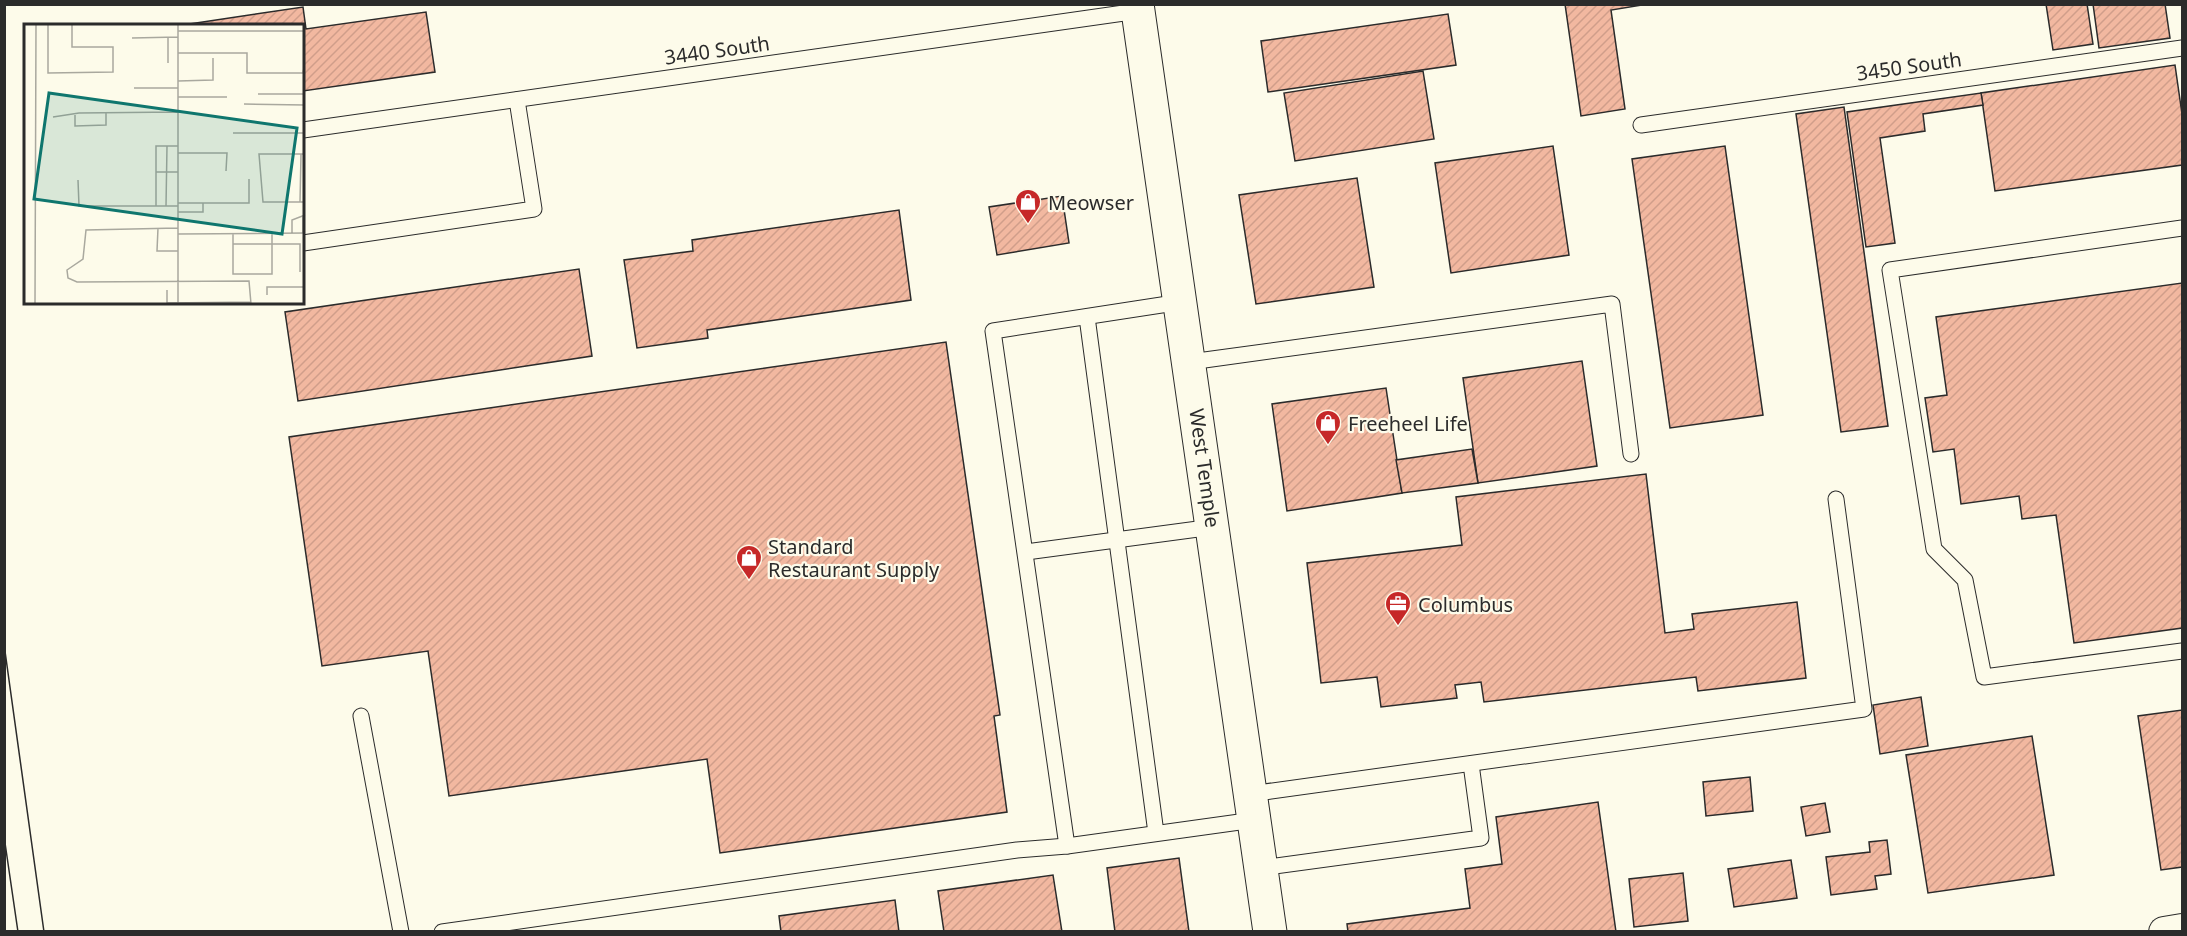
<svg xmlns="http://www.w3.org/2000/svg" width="2187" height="936" font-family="'Noto Sans',sans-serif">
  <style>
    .building { fill: url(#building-hatch); stroke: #2b2b2b; stroke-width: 1.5 }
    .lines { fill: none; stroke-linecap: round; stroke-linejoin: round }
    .lane-casing { stroke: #2b2b2b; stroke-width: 17 }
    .street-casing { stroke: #2b2b2b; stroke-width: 32 }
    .secondary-casing { stroke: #2b2b2b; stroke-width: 35 }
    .lane { stroke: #fdfbea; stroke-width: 15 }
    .street { stroke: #fdfbea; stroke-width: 30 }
    .secondary { stroke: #fdfbea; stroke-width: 33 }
    .tram { stroke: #2b2b2b; stroke-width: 1.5 }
    .labels { text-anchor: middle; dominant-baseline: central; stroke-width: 4.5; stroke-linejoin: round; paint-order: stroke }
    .street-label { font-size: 20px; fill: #2b2b2b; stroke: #fdfbea }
    .poi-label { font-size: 20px; fill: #2b2b2b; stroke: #fdfbea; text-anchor: start }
    .inset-road { fill: none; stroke: #a9a89e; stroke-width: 1.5 }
    .view { fill: #0f766e; fill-opacity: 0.15; stroke: #0f766e; stroke-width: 3 }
    .inset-edge { fill: none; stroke: #2b2b2b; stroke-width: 3 }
  </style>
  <defs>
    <pattern id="building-hatch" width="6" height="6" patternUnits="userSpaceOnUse" patternTransform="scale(1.5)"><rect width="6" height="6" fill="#f2b8a0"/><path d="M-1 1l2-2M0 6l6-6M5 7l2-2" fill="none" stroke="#d09e8a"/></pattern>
  </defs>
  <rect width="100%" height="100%" fill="#fdfbea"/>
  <g class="building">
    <path d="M1565,4H1648L1611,10L1625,109L1581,116Z"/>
    <path d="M2046,4H2087L2093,44L2053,50Z"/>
    <path d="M2093,4H2165L2170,38L2099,48Z"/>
    <path d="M303,7L306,29L426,12L435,72L303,91V26H176Z"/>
    <path d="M1448,14L1456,65L1268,92L1261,41Z"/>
    <path d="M2175,65L2182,114V165L1995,191L1981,93Z"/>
    <path d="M1423,71L1434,139L1295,161L1284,93Z"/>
    <path d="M1981,93L1983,105L1923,114L1925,131L1880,138L1895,243L1866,247L1847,112Z"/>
    <path d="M1844,107L1888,426L1841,432L1796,114Z"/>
    <path d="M1553,146L1569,255L1451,273L1435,163Z"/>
    <path d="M1725,146L1763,415L1670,428L1632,159Z"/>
    <path d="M1357,178L1374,287L1256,304L1239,195Z"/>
    <path d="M1062,196L1069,243L997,255L989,207Z"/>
    <path d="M899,210L911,300L707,330L708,338L637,348L624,260L693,251L692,240Z"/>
    <path d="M579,269L592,356L298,401L285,312Z"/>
    <path d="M2182,283V628L2074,643L2056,515L2022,519L2019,496L1961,504L1954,449L1933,452L1925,398L1947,395L1936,317Z"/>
    <path d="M946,342L1000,715L994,716L1007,812L720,853L707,759L449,796L428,651L322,666L289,437Z"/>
    <path d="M1582,361L1597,466L1478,483L1463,378Z"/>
    <path d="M1386,388L1402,493L1287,511L1272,404Z"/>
    <path d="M1472,449L1478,483L1402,493L1396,460Z"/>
    <path d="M1646,474L1665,633L1694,629L1692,614L1797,602L1806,678L1698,691L1696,677L1484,702L1481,682L1455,685L1457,698L1381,707L1377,677L1321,683L1307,563L1462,545L1456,497Z"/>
    <path d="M1921,697L1928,746L1880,754L1873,705Z"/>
    <path d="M2182,710V867L2161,870L2138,716Z"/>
    <path d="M2032,736L2054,875L1928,893L1906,755Z"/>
    <path d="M1750,777L1753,811L1706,816L1703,782Z"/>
    <path d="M1598,802L1616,932H1348L1347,924L1470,908L1465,869L1502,864L1496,817Z"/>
    <path d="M1825,803L1830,832L1806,836L1801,807Z"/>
    <path d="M1887,840L1891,874L1875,876L1877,889L1831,895L1826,857L1870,852L1869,842Z"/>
    <path d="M1179,858L1189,932H1115L1107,868Z"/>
    <path d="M1791,860L1797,898L1734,907L1728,869Z"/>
    <path d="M1683,873L1688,921L1634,927L1629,879Z"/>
    <path d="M1053,875L1062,932H944L938,891Z"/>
    <path d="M895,900L899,932H781L779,916Z"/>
  </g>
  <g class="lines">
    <defs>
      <g id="lane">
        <path d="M1641,125L2182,48"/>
        <path d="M303,130L1138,11"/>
        <path d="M2182,228L1890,270L1934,549L1965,580L1984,677L2182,651"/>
        <path d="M303,243L534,209L517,100"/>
        <path d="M1181,302L993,331L1067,846L1254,820"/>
        <path d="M1087,317L1156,833"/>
        <path d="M1190,362L1612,304L1631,454"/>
        <path d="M1026,552L1213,527"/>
        <path d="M361,716L401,932"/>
        <path d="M1250,794L1864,709L1836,499"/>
        <path d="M1261,868L1481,838L1471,764"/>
        <path d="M442,932L1017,850L1067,846"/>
      </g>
      <path id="street" d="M2164,932L2182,929"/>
      <path id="secondary" d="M1137,4L1270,932"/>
    </defs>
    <use href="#lane" class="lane-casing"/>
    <use href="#street" class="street-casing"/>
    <use href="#secondary" class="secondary-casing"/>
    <use href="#lane" class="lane"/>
    <use href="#street" class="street"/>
    <use href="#secondary" class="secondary"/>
    <g class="tram">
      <path d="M4,644L44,932"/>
      <path d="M4,836L18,932"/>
    </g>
  </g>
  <defs>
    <symbol id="shop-pin" viewBox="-11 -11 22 30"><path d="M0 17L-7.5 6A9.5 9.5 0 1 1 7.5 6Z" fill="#c62828" stroke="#fdfbea"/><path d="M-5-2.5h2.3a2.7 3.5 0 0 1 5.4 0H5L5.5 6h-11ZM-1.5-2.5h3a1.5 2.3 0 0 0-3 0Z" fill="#fff"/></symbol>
    <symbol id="office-pin" viewBox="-11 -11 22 30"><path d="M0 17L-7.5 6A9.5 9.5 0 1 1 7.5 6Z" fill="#c62828" stroke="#fdfbea"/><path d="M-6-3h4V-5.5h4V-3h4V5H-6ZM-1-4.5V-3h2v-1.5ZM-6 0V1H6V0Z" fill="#fff"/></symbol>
  </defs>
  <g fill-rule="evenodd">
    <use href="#shop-pin" x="1013" y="187" width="30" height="40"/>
    <use href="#shop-pin" x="1313" y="408" width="30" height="40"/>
    <use href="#shop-pin" x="734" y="543" width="30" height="40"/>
    <use href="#office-pin" x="1383" y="589" width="30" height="40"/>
  </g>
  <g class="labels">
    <g class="street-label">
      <text transform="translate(717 50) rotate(-8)">3440 South</text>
      <text transform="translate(1909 66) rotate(-8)">3450 South</text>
      <text transform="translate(1205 468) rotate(82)">West Temple</text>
    </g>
    <g class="poi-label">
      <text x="1048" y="202">Meowser</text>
      <text x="1348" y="423">Freeheel Life</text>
      <text x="768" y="546">Standard<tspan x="768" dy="23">Restaurant Supply</tspan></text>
      <text x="1418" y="604">Columbus</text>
    </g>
  </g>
  <g transform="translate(24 24)">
    <rect width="280" height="280" fill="#fdfbea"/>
    <path class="inset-road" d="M24,0V49L89,48V23H48V0M154,0V280M154,7H281M144,13V39M108,14L154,13M154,29H223V49H279L280,44M154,57L189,56V34M110,64H154M234,70H281M154,73H203M220,80L281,81M51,91V102L82,101V89M29,93L55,89L154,88M209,109H281M154,122H132V182H154M154,129H203L202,147M281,130H235L239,178H281M132,148H154M54,156L55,182H132M276,178L277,130M154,179H225V155M142,182L143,122M154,188H179V179M279,191V209M134,204L133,227H154M154,204L62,206L59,235L43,246L44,254L53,258L225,257L227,280M209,209V250H248V209M268,209V196L281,191M154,210L281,209M209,220H276V248M143,266V279L227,278M243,271V263H281M11,280L12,0"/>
    <path class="view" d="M25,69L273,104L258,210L10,175Z"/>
    <rect width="280" height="280" class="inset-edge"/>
  </g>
  <rect width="2187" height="936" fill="none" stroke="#2b2b2b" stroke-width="12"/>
</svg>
